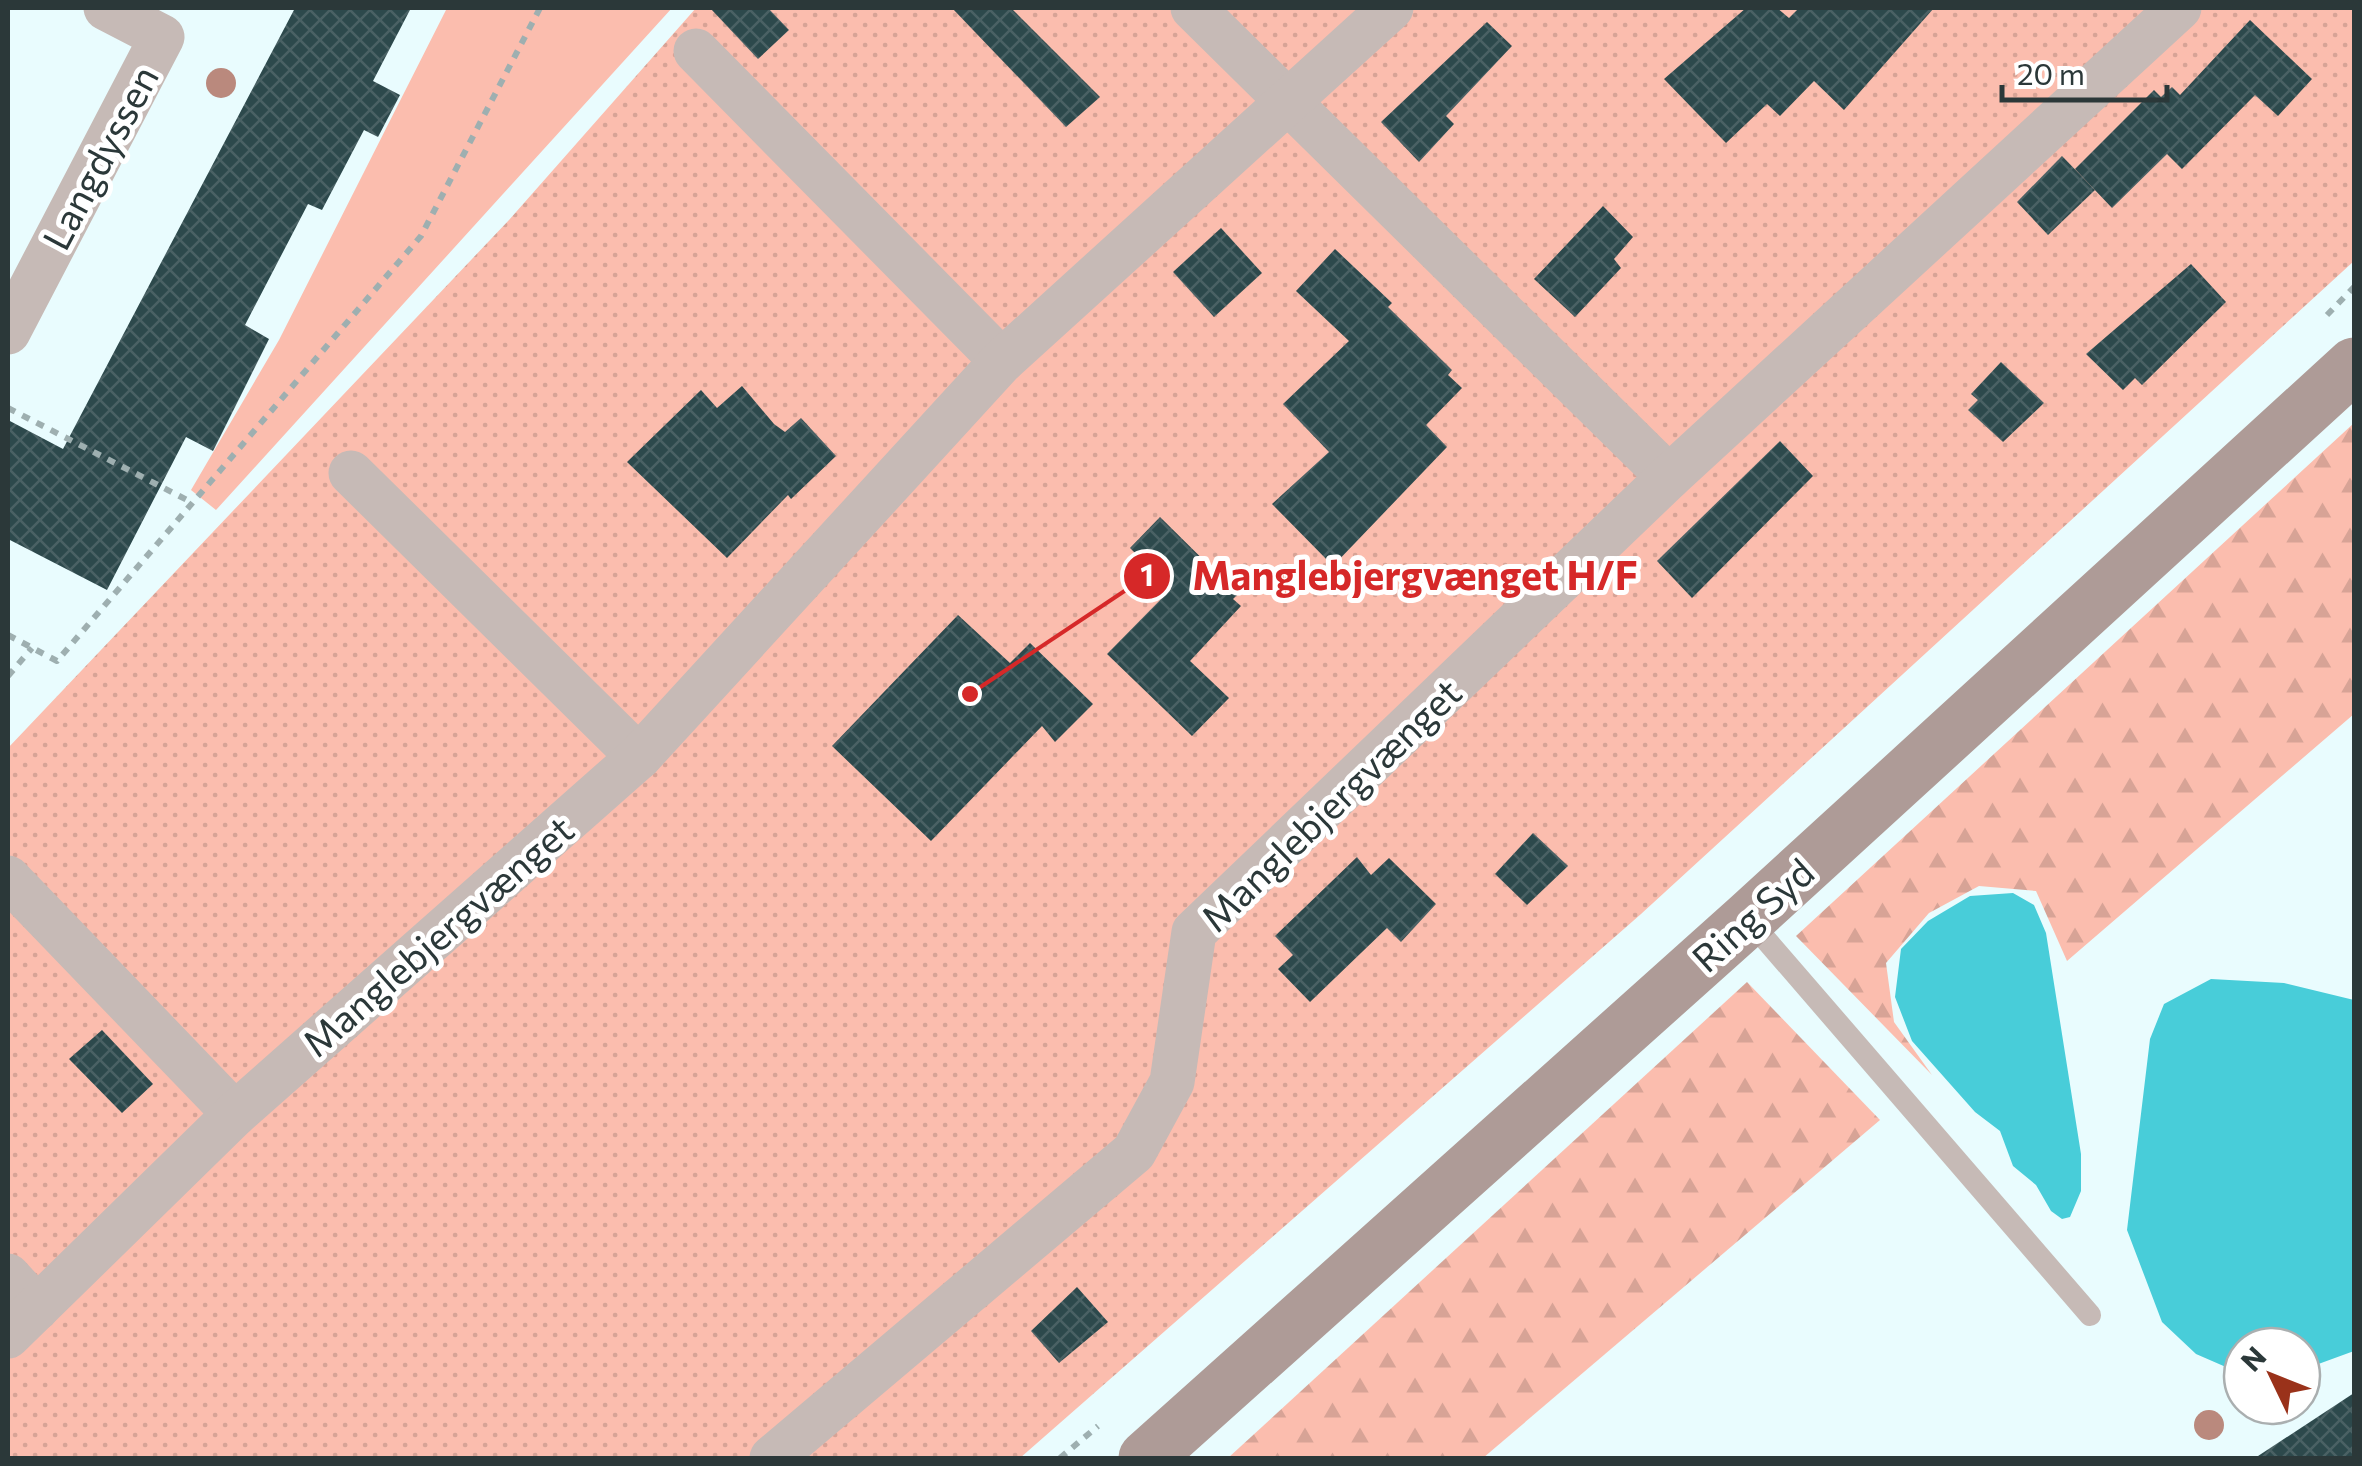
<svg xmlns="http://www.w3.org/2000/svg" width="2362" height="1466" font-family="Commissioner,sans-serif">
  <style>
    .grass { fill: #fbbdae }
    .forest { fill: url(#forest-firs) }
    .garden { fill: url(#garden-dots) }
    .water { fill: #48cdd9 }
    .building { fill: url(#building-cross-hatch) }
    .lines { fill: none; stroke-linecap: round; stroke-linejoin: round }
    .path { stroke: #9eafb0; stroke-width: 6; stroke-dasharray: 8 8; stroke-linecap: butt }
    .service { stroke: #c6bab6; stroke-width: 22 }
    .minor { stroke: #c6bab6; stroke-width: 45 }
    .secondary { stroke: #ae9b97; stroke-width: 55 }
    .tree { fill: #ba897d }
    .labels { text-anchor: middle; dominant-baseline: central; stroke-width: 10; stroke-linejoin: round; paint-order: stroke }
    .street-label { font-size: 38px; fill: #2b3839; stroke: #fff }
    .leader { fill: none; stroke: #d62828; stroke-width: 4 }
    .callout-dot { fill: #d62828; stroke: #fff; stroke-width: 4 }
    .mark-label { font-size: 30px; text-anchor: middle; font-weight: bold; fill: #fff }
    .callout-label { font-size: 40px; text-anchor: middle; font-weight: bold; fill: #d62828; stroke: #fff; stroke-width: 10; stroke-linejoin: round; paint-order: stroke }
  </style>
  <defs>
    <pattern id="forest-firs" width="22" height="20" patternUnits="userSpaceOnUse" patternTransform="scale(2.5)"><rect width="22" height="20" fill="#fbbdae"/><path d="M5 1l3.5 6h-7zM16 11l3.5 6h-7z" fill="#d7a396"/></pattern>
    <pattern id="garden-dots" width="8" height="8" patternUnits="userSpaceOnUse" patternTransform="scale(2.5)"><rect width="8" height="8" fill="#fbbdae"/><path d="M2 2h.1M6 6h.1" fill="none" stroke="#d7a396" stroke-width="1.8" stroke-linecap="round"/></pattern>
    <pattern id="building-cross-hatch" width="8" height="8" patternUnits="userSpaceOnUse" patternTransform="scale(2.5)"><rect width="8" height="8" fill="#2d494c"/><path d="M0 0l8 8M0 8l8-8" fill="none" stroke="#4a6164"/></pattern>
  </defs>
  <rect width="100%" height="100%" fill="#e9fcfe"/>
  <path class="grass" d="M447,8H672L216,510L191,490L279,340Z"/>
  <g class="forest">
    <path d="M2354,423V714L2067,961L2036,891L1979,886L1929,913L1886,963L1894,1022L1932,1075L1796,936Z"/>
    <path d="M1747,982L1880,1120L1483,1458H1228Z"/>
  </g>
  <path class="garden" d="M696,8H2354V261L1641,914L1020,1458H8V748L509,220Z"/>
  <g class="water">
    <path d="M2013,893L2034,905L2046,933L2081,1154V1191L2070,1217L2062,1219L2051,1211L2036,1185L2013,1166L2000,1131L1975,1112L1912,1041L1895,997L1901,949L1928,921L1970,896Z"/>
    <path d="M2211,979L2284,983L2354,1000V1351L2302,1370V1346H2242V1374L2196,1354L2162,1322L2127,1230L2150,1039L2164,1004Z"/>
  </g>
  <g class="building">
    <path d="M295,8H411L373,81L400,95L378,137L364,130L322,210L308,204L245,325L269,339L213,451L186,437L107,590L8,539V420L63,449Z"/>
    <path d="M710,8H768L789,30L758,59Z"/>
    <path d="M952,8H1011L1100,97L1066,127Z"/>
    <path d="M1746,8H1777L1789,18L1799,8H1934L1844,110L1814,81L1780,116L1767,104L1726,143L1664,79Z"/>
    <path d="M2250,20L2312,79L2278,116L2255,95L2182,169L2167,154L2112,208L2075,169L2154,90L2161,97L2172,87L2180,95Z"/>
    <path d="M1487,22L1512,46L1446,116L1454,124L1419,162L1381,122Z"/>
    <path d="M2062,156L2095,190L2048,235L2017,202Z"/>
    <path d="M1603,206L1633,237L1614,259L1621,268L1575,317L1534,279Z"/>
    <path d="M1221,228L1262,273L1214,317L1173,272Z"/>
    <path d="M1335,249L1392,303L1388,307L1452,370L1448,375L1462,388L1426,425L1447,447L1333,566L1272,504L1329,452L1283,404L1349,341L1296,291Z"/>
    <path d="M2191,264L2226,302L2142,385L2135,378L2123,390L2086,354Z"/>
    <path d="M2001,362L2044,403L2003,442L1968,410L1978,400L1971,394Z"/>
    <path d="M742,386L774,424L785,432L801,418L836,456L791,499L788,495L727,558L627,462L701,390L717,408Z"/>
    <path d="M1780,441L1813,476L1692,598L1657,561Z"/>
    <path d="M1160,517L1238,594L1233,599L1241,606L1190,661L1229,698L1192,736L1107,654L1171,589L1130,548Z"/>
    <path d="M958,615L1010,663L1030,643L1093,704L1055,742L1042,726L931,841L832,746Z"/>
    <path d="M1533,833L1568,866L1527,905L1495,874Z"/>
    <path d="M1357,857L1371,875L1389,858L1436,904L1401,942L1387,928L1310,1002L1278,969L1293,955L1275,936Z"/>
    <path d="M102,1030L153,1084L122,1113L69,1059Z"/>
    <path d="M1077,1287L1108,1322L1059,1363L1031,1331Z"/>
    <path d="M2354,1393V1458H2255Z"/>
  </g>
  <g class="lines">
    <g class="path">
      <path d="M2327,315L2354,287"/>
      <path d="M8,408L193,503"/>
      <path d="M8,635L57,661L421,236L540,8"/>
      <path d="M8,676L32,648"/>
      <path d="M1060,1458L1098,1426"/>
    </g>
    <path class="service" d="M1748,919L2090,1315"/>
    <g class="minor">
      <path d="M1193,8L1669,477"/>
      <path d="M696,51L1002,361"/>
      <path d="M8,332L162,37L106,8"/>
      <path d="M351,473L639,757"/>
      <path d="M8,878L235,1114"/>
      <path d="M8,1276L37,1308"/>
      <path d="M8,1336L235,1114L639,757L1002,361L1391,8"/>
      <path d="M772,1458L1134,1152L1172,1082L1194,932L1669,477L2179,8"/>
    </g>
    <path class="secondary" d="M1146,1458L1748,919L2354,365"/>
  </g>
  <g class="tree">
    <circle cx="221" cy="83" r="15"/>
    <circle cx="2209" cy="1425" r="15"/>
  </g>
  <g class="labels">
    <g class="street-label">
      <text transform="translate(99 157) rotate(-62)">Langdyssen</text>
      <text transform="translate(1330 804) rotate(-44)">Manglebjergvænget</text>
      <text transform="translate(1752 914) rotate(-42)">Ring Syd</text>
      <text transform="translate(437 935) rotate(-41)">Manglebjergvænget</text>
    </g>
  </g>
  <path class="leader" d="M970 694L1147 576"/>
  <g class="callout-dot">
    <circle cx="970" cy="694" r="10"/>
    <circle cx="1147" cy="576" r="25"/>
  </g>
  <g class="mark-label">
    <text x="1147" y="586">1</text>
  </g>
  <g class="callout-label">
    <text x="1415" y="590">Manglebjergvænget H/F</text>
  </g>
  <rect width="2362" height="1466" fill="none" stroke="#2b3839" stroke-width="20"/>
  <g transform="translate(2272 1376) rotate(313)"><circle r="48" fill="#ffffff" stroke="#aaafb0" stroke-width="2.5"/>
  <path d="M0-8L18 38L0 25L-18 38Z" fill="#9a321a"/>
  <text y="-15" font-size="28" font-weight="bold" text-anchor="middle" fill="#2b3839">N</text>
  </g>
  <path d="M2002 85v15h165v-15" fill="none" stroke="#2b3839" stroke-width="5"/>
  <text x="2017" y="85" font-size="30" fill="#2b3839" stroke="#ffffff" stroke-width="8" paint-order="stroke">20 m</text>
</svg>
